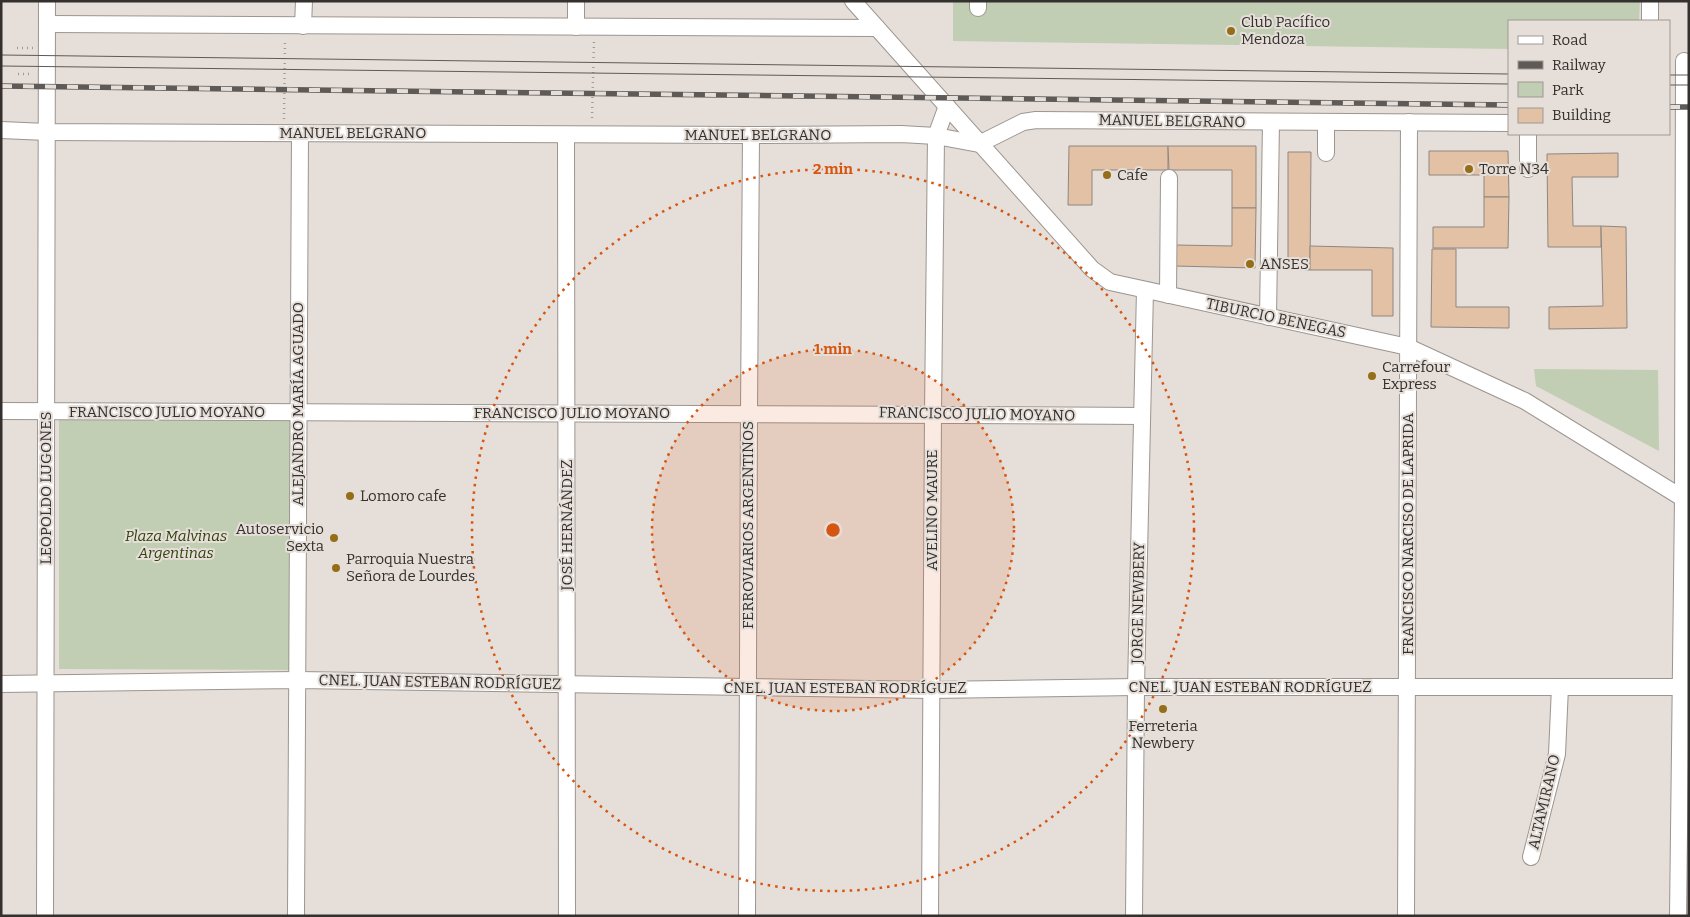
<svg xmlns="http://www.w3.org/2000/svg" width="1690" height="917" font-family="Bitter,serif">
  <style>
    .green { fill: #c1ceb4 }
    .building { fill: #e3c1a5; stroke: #8e8781 }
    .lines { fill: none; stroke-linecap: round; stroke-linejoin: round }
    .minor-casing { stroke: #9c9590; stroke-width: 18 }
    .path { stroke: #a29c97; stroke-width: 2.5; stroke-dasharray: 1 4; stroke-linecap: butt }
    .minor { stroke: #fff; stroke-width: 16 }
    .tram { stroke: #5e5a57; stroke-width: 1 }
    .rail-casing { stroke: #5e5a57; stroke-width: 5.5 }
    .rail { stroke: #e6ded8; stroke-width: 4; stroke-dasharray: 11; stroke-linecap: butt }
    .ring { fill: none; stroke: #d6550f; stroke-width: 2.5; stroke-dasharray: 2.5 5 }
    .poi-dot { fill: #946f18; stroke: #e6ded8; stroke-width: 2 }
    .labels { text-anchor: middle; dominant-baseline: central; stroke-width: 4; stroke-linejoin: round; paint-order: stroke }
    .poi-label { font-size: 15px; fill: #33302e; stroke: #e6ded8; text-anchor: start }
    .street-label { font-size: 15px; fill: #33302e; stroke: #e6ded8 }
    .park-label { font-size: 15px; font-style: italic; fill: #2f430b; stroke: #e6ded8 }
    .centre { fill: #d6550f; stroke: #e6ded8; stroke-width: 2.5 }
    .ring-label { font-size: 15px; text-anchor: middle; font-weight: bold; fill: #d6550f; stroke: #e6ded8; stroke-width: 4; stroke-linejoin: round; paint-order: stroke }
  </style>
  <rect width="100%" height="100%" fill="#e6ded8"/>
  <g class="green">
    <path d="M953,1H1640L1639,21H1509V49L953,41Z"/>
    <path d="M1534,369L1658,370L1659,451L1536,386Z"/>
    <path d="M59,419L292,420V670L59,669Z"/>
  </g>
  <g class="building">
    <path d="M1069,146H1168V170H1092V205H1068Z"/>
    <path d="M1168,146H1256V208H1232V170H1169Z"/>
    <path d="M1429,151H1508L1509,197H1484V175H1429Z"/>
    <path d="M1288,152H1311L1310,270L1288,269Z"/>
    <path d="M1618,153V177H1572L1573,226H1601V247H1548L1547,154Z"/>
    <path d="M1484,197H1509L1508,248H1433V227H1484Z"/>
    <path d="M1232,208H1256L1255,268L1175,266V245L1232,246Z"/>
    <path d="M1601,226L1626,227L1627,328L1549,329V307L1603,306Z"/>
    <path d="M1310,246L1393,248V316H1372V270H1310Z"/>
    <path d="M1432,249H1456V307H1509V328L1431,327Z"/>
  </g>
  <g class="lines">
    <defs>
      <g id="minor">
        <path d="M853,1L1092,269L1110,282L1408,347L1525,401L1689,502"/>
        <path d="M978,1V8"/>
        <path d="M1650,21V1"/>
        <path d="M47,24L877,28"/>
        <path d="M303,26L304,1"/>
        <path d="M576,27V1"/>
        <path d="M1,130L47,132L751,135L901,134L936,136L979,144L1023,122L1036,120L1509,123"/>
        <path d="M566,135L567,916"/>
        <path d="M1326,153V122"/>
        <path d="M1528,169V134"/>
        <path d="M1168,295L1169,178"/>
        <path d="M1268,317L1271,122"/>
        <path d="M1,411C382,411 762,412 1142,416"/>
        <path d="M1,684L298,680L931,690L1136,687H1689"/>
        <path d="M1531,857L1557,754L1560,687"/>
        <path d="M45,916L47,1"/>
        <path d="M296,916L300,133"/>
        <path d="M747,916L749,412L751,135"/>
        <path d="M930,916L933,414L936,136L947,106"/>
        <path d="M1134,916L1136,687L1145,290"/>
        <path d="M1406,916L1409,122"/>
        <path d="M1678,916L1683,498L1684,61"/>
      </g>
    </defs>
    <use href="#minor" class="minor-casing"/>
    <g class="path">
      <path d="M17,48H33"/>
      <path d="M18,74H31"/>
      <path d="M592,118L594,41"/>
      <path d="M284,119L285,40"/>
    </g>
    <use href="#minor" class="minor"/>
    <g class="tram">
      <path d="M1,55L1509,74"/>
      <path d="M1,66L1509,84"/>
      <path d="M1669,75H1689"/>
      <path d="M1669,85H1689"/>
    </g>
    <defs>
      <g id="rail">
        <path d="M1,86L1509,105"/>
        <path d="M1669,107H1689"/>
      </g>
    </defs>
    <use href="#rail" class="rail-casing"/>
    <use href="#rail" class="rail"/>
  </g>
  <circle cx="833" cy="530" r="181" fill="#d6550f" fill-opacity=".12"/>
  <g class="ring">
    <circle cx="833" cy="530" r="181"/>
    <circle cx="833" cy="530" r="361"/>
  </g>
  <g class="poi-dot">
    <circle cx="1231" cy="31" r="5"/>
    <circle cx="1469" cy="169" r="5"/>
    <circle cx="1107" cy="175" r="5"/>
    <circle cx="1250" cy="264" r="5"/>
    <circle cx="1372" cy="376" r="5"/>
    <circle cx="350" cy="496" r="5"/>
    <circle cx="334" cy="538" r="5"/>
    <circle cx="336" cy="568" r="5"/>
    <circle cx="1163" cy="709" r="5"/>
  </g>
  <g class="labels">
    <g class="poi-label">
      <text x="1241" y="22">Club Pacífico<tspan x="1241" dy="17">Mendoza</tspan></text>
      <text x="1479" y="169">Torre N34</text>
      <text x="1117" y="175">Cafe</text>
      <text x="1260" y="264">ANSES</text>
      <text x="1382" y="367">Carrefour<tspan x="1382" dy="17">Express</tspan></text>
      <text x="360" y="496">Lomoro cafe</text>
      <text x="324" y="529" text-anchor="end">Autoservicio<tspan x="324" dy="17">Sexta</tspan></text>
      <text x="346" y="559">Parroquia Nuestra<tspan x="346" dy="17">Señora de Lourdes</tspan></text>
      <text x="1163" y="726" text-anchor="middle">Ferreteria<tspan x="1163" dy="17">Newbery</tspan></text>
    </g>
    <g class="street-label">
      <text transform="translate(1172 121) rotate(1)">MANUEL BELGRANO</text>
      <text x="353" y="133">MANUEL BELGRANO</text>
      <text x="758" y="135">MANUEL BELGRANO</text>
      <text transform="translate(1276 318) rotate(12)">TIBURCIO BENEGAS</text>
      <text transform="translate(298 404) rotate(-90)">ALEJANDRO MARÍA AGUADO</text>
      <text x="167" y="412">FRANCISCO JULIO MOYANO</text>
      <text x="572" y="413">FRANCISCO JULIO MOYANO</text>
      <text transform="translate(977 414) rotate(1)">FRANCISCO JULIO MOYANO</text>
      <text transform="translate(46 488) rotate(-90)">LEOPOLDO LUGONES</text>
      <text transform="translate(932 510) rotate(-90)">AVELINO MAURE</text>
      <text transform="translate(567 525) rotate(-90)">JOSÉ HERNÁNDEZ</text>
      <text transform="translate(748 525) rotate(-90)">FERROVIARIOS ARGENTINOS</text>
      <text transform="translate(1408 534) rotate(-90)">FRANCISCO NARCISO DE LAPRIDA</text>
      <text transform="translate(1138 603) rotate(-89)">JORGE NEWBERY</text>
      <text transform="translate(440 682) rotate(1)">CNEL. JUAN ESTEBAN RODRÍGUEZ</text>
      <text x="1250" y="687">CNEL. JUAN ESTEBAN RODRÍGUEZ</text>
      <text x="845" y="688">CNEL. JUAN ESTEBAN RODRÍGUEZ</text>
      <text transform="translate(1544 802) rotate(-77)">ALTAMIRANO</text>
    </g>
    <g class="park-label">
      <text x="176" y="536">Plaza Malvinas<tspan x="176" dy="17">Argentinas</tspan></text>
    </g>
  </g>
  <circle cx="833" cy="530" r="8" class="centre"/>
  <g class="ring-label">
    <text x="833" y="174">2 min</text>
    <text x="833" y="354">1 min</text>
  </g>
  <rect width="1690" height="917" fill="none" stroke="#33302e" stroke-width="5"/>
  <rect x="1508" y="20" width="162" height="115" fill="#e6ded8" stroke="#9e9894"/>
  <rect x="1518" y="36" width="25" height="8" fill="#ffffff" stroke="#9e9894"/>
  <text x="1552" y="45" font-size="15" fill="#33302e">Road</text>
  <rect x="1518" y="61" width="25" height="8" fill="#5e5a57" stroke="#9e9894"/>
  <text x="1552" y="70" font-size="15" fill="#33302e">Railway</text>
  <rect x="1518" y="82" width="25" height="15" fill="#c1ceb4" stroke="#9e9894"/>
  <text x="1552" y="95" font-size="15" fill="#33302e">Park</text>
  <rect x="1518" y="108" width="25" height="15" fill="#e3c1a5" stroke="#9e9894"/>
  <text x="1552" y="120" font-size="15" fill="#33302e">Building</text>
</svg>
